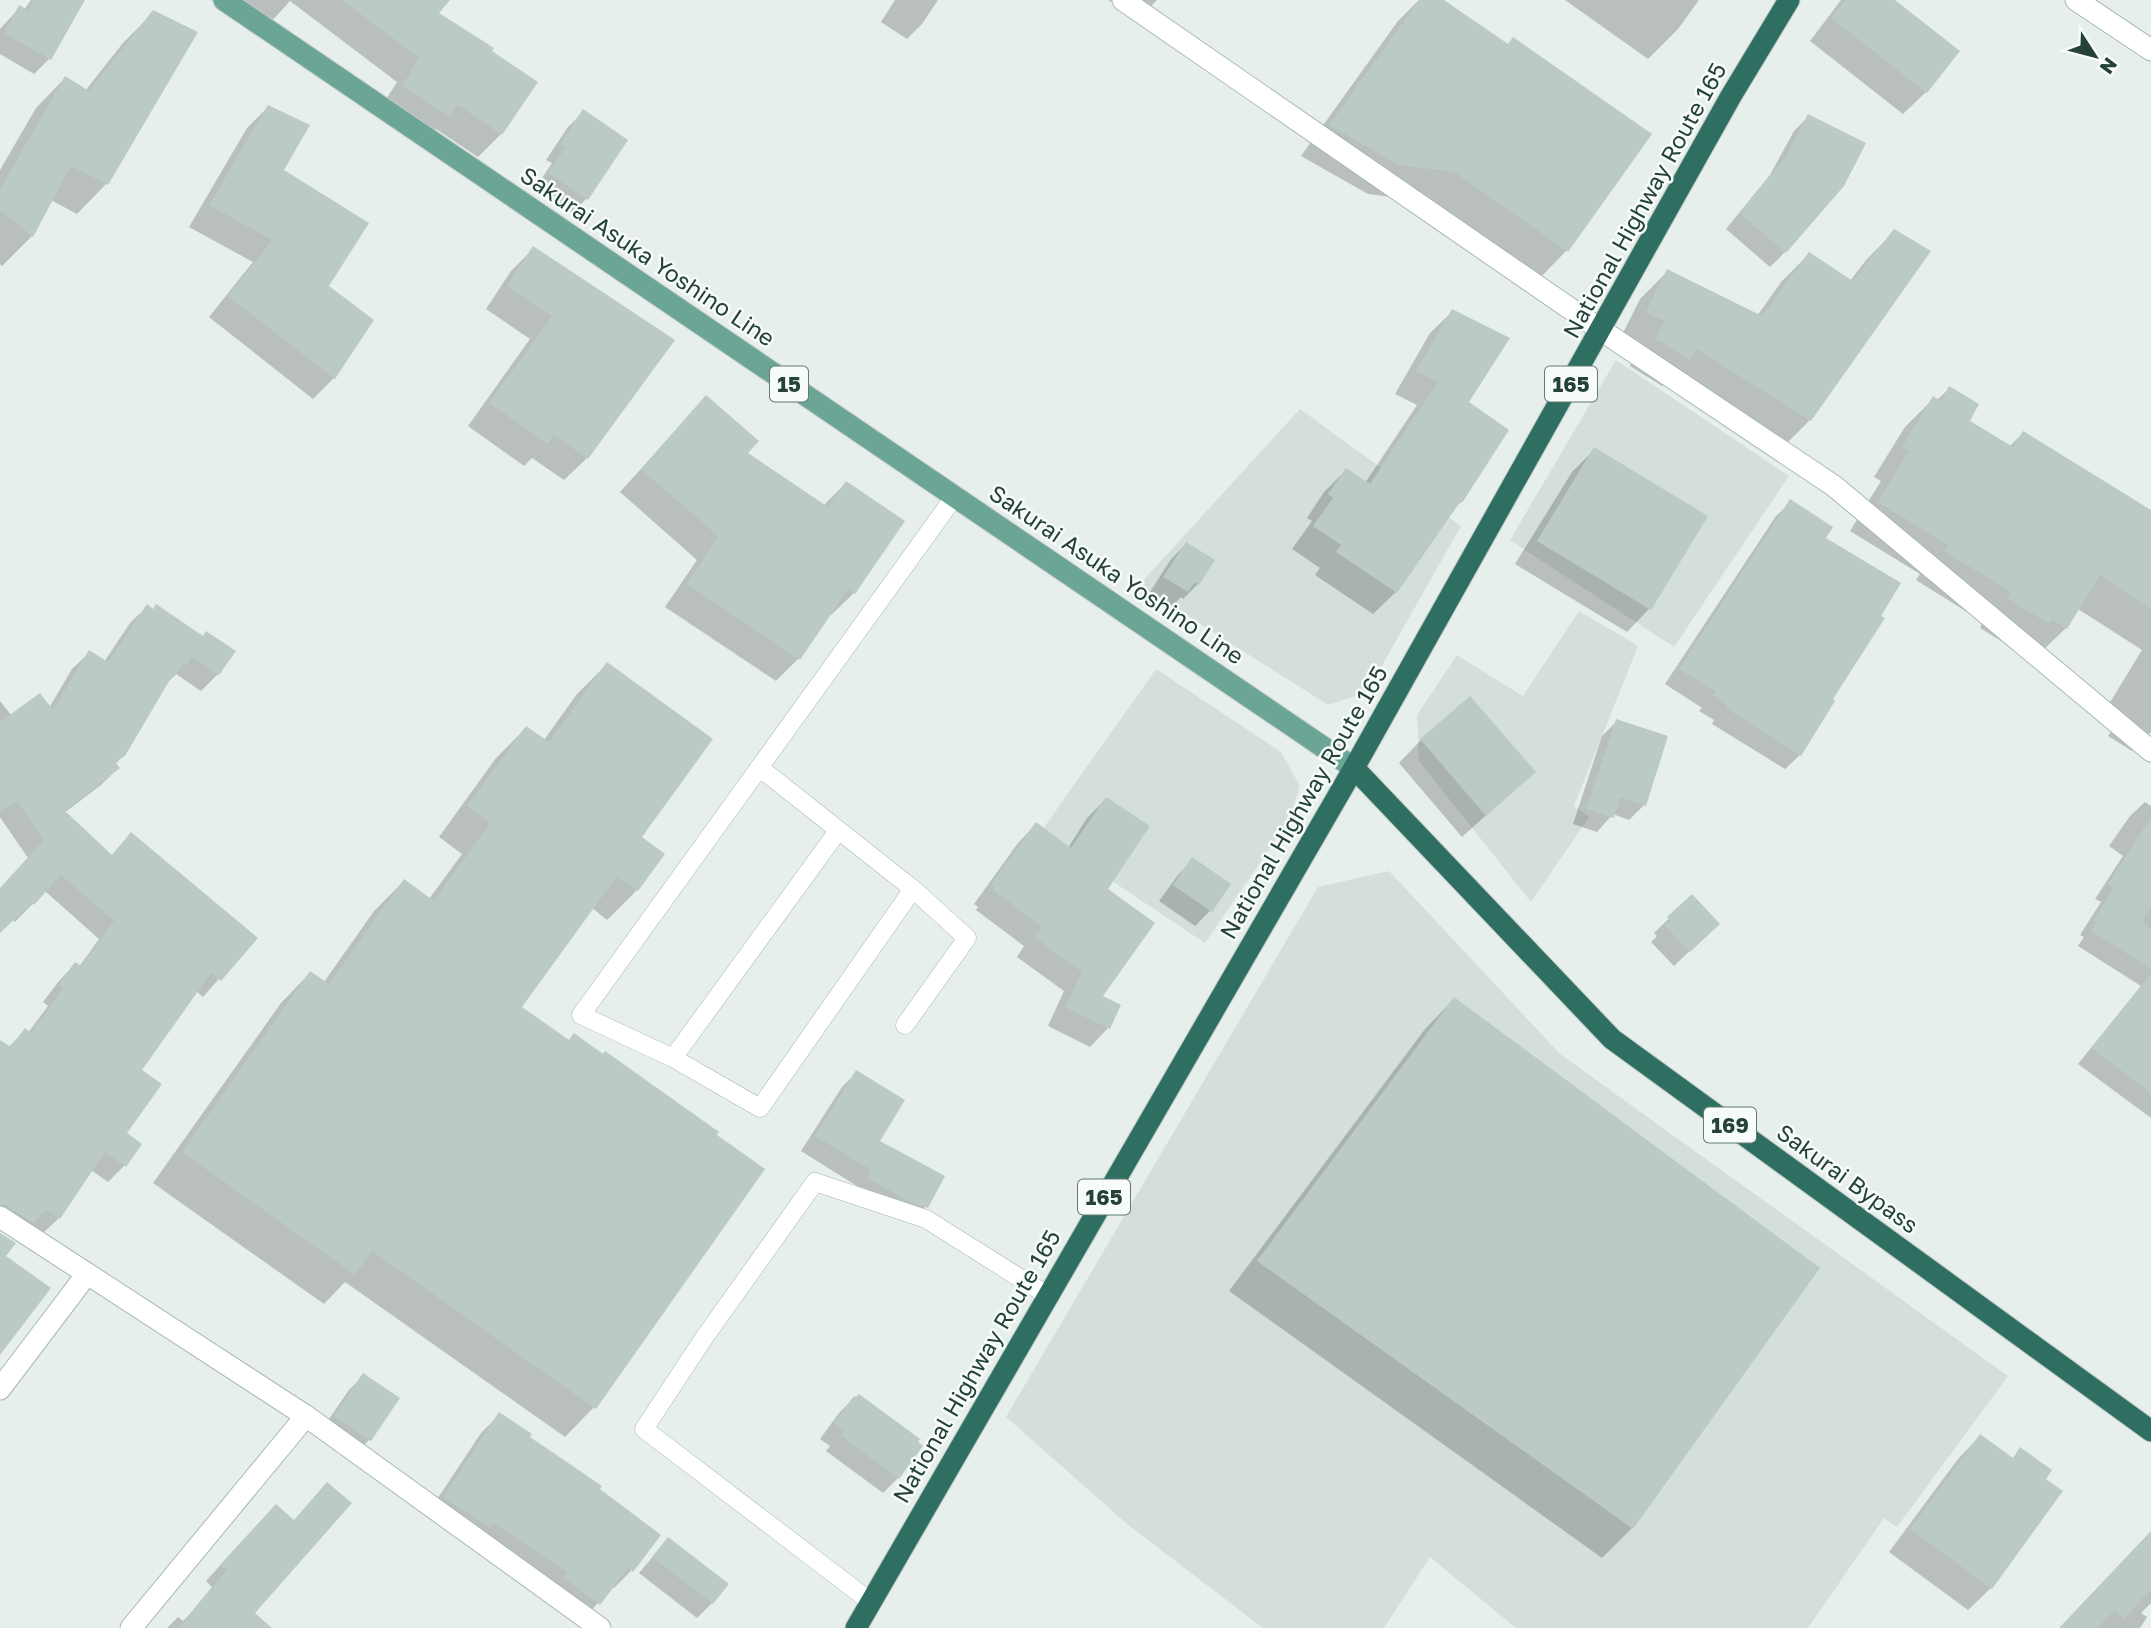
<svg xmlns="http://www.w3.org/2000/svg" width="2151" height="1628" font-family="'Golos Text',sans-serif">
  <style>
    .built { fill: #d4dfda }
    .shadow { fill: #0003 }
    .building { fill: #bbcac4 }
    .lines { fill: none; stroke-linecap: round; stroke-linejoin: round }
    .lane-casing { stroke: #a8b8b2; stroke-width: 19 }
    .street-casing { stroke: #a8b8b2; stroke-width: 23 }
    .primary-casing { stroke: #c2cac8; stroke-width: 23 }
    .highway-casing { stroke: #c2cac8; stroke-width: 23 }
    .lane { stroke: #fff; stroke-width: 18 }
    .street { stroke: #fff; stroke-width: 21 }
    .primary { stroke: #6aa596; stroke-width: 21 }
    .highway { stroke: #2f6f62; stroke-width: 21 }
    .labels { text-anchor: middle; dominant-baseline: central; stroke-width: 5; stroke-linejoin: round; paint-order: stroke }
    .shield { fill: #f7fbf9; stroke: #637a73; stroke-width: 2 }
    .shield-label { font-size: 21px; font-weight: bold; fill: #24423a }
    .street-label { font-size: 23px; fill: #24423a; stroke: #f7fbf9 }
  </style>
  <rect width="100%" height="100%" fill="#e6efeb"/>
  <g class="built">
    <path d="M1616,360L1789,476L1674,647L1510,540Z"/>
    <path d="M1300,409L1461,526L1367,692L1328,705L1139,585Z"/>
    <path d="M1579,611L1638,646L1574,806L1589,817L1531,902L1419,761L1417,715L1457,655L1523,696Z"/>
    <path d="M1156,669L1281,752L1300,786L1289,820L1205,943L1040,833Z"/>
    <path d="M1389,871L1560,1054L2008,1376L1897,1527L1884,1518L1808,1628H1516L1430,1557L1384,1628H1263L1127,1524L1006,1417L1318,887Z"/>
  </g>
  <g class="shadow">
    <path d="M31,0H62L77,10L49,59L34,74L0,54V29L20,7L24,10Z"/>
    <path d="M211,0H438L436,14L536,83L501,134L478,157L436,129L426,139L380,109L397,82L290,1L259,35Z"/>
    <path d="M895,0H938L922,24L907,39L881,22Z"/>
    <path d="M1108,0H1157L1140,17Z"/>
    <path d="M1419,0H1441L1507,45L1650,134L1566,251L1537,281L1424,201L1368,194L1301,156L1398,21Z"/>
    <path d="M1565,0H1699L1678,29L1648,59Z"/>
    <path d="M1841,0H1892L1926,92L1903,114L1810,41Z"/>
    <path d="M153,13L196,33L106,184L77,214L51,200L32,236L2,266L0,264V170L36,108L65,78L85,91L123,43Z"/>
    <path d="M268,107L281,170L327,286L334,378L313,399L209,317L253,262L189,227L247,128Z"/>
    <path d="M583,112L587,198L572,213L535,189L552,163L546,160L568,127Z"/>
    <path d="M1809,116L1785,252L1770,267L1726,229L1770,175L1794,131Z"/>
    <path d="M1894,232L1810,420L1783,447L1671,377L1662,386L1630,366L1638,348L1620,339L1640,299L1667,272L1757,316L1782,281L1809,254L1850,281L1867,259Z"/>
    <path d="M534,248L672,341L587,458L564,480L532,458L524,466L468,426L530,339L486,309L511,271Z"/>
    <path d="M1453,311L1467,402L1461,502L1451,512L1396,592L1373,614L1315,575L1320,568L1292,549L1312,521L1307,518L1324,492L1346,470L1365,483L1417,405L1395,394L1430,333Z"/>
    <path d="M1950,388L1967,421L2009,447L2023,433L2151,512V732L2132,751L2108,736L2112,730L2098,722L2142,650L2078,609L2066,628L2036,657L2019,652L1980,628L1983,622L1916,580L1920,574L1850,531L1881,481L1874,477L1905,427L1934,398L1937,400Z"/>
    <path d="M706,397L746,453L823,506L846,483L854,593L831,615L829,614L798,659L776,681L665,607L697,560L620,492Z"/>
    <path d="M1595,449L1706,517L1649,609L1627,632L1515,564L1572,472Z"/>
    <path d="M1791,502L1824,538L1831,700L1800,755L1785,769L1712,724L1714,720L1699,711L1702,708L1665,684L1776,516Z"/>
    <path d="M1186,544L1198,584L1183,599L1181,597L1172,606L1150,592L1171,559Z"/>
    <path d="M147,607L202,637L234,652L218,674L201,691L176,674L168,682L124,755L115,764L118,768L101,785L64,813L111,856L131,834L255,938L203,997L196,991L140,1070L124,1133V1166L108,1182L91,1170L59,1218L42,1234L15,1238L0,1230V1042L8,1048L25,1030L28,1033L48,1006L43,1002L59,981L75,964L79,967L99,939L45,891L15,922L12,919L0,931V889L28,858L0,817V701L12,716L49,708L72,669L89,653L104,662L130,623Z"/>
    <path d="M607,664L639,838L637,890L607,920L592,908L520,1007L568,1041L574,1035L594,1407L565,1437L345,1282L324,1304L153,1183L281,1003L310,973L324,982L374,911L404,881L429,899L462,854L439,837L496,758L526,728L544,740L577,694Z"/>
    <path d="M1617,721L1644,805L1629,820L1613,814L1597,832L1573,824L1602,736Z"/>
    <path d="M1421,740L1534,772L1462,837L1399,763Z"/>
    <path d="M1106,799V890L1100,997L1108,1028L1090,1047L1048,1026L1064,991L1017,957L1024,946L976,910L978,907L974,904L1018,843L1036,824L1068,848L1087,818Z"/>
    <path d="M2145,802L2151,806V1118L2078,1064L2141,986L2078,946L2084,937L2080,935L2101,902L2095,899L2123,856L2109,846L2130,816Z"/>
    <path d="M1193,860L1229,885L1210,911L1195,926L1159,901L1178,875Z"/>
    <path d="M1692,896L1703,938L1674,966L1651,942L1657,936L1654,933Z"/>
    <path d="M1454,999L1632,1528L1602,1558L1229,1291L1425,1029Z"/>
    <path d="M857,1072L878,1141L926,1206L911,1222L853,1194L857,1186L801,1151L842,1087Z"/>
    <path d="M364,1375L398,1399L369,1440L354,1455L320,1432L349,1390Z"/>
    <path d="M854,1398L921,1446L898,1478L883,1493L826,1451L830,1446L820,1439L839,1413Z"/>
    <path d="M499,1415L598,1489L631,1571L614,1588L612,1587L581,1622L426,1516L481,1433Z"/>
    <path d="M1980,1436L2012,1459L2021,1450L1991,1588L1968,1610L1889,1552L1958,1459Z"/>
    <path d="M246,1537L253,1614L244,1628H167L178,1617L183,1621L189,1615L212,1587L206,1581Z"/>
    <path d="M2151,1538V1603L2141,1613L2147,1617L2140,1628H2061Z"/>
    <path d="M668,1539L712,1603L697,1618L639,1573Z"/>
  </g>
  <g class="building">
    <path d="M34,0H85L51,60L4,33L19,5L28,10Z"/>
    <path d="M342,0H450L439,13L494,48L492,51L538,82L502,135L458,105L450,117L402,86L419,58Z"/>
    <path d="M1419,0H1444L1508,44L1513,37L1652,134L1568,252L1454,172L1398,165L1329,125Z"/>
    <path d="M1845,0H1895L1960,51L1927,93L1831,18Z"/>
    <path d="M153,10L198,32L108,185L71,166L33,237L0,210V189L65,76L89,91Z"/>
    <path d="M268,105L310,125L284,170L369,223L329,286L374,320L335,379L228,296L272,240L209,205Z"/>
    <path d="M583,109L628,140L588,200L548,173L565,148L560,144Z"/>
    <path d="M1808,114L1866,143L1844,186L1786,253L1739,213L1785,158Z"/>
    <path d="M1894,229L1931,251L1811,421L1697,349L1690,360L1656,339L1664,321L1646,312L1667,269L1762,316L1809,252L1853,281Z"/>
    <path d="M533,246L675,340L588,459L554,435L548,444L489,403L552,316L507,286Z"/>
    <path d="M1452,309L1510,338L1469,402L1509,430L1462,503L1460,502L1397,593L1336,552L1341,545L1313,526L1333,498L1328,494L1346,468L1370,484L1438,382L1416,371Z"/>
    <path d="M1949,386L1979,404L1970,421L2013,447L2023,431L2151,510V609L2100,575L2067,629L2052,620L2049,624L2007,598L2011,592L1944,551L1948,545L1878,502L1909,451L1902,447L1933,396L1941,401Z"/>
    <path d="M706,395L759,441L748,453L828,507L846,481L905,521L855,594L848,589L800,660L687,584L718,536L641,469Z"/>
    <path d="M1594,447L1708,516L1651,610L1537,541Z"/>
    <path d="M1790,499L1833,527L1826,538L1901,583L1881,616L1885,618L1833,699L1835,701L1801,756L1726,708L1727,705L1713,695L1716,692L1679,669Z"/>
    <path d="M1186,542L1215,560L1199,585L1195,582L1188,592L1163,577Z"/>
    <path d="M147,604L153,609L156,604L203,636L206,631L236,651L219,675L192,657L186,666L183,664L174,677L172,676L125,756L115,762L120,768L65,811L112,855L131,832L258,938L221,981L211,973L142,1070L162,1084L127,1133L142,1144L126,1167L105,1152L60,1219L46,1210L33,1223L7,1206L0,1204V1040L11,1047L25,1028L31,1033L63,989L58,985L75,962L81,966L114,921L61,875L34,905L32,903L0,933V888L44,840L17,801L0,812V722L40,693L53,710L89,650L108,662Z"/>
    <path d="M607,662L713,739L642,837L665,854L638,891L617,876L522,1007L569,1040L574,1033L603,1054L605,1051L719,1132L717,1135L765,1169L596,1409L372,1251L355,1275L182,1152L310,971L329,984L404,879L434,901L490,823L467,806L526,726L549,742Z"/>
    <path d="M1470,696L1536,772L1486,816L1420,739Z"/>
    <path d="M1616,719L1668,736L1646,806L1620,797L1614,818L1586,809Z"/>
    <path d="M1106,797L1150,826L1108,889L1155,923L1103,996L1121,1005L1110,1029L1065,1007L1082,972L1034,937L1042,927L993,890L995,887L991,884L1036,822L1071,848Z"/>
    <path d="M2151,817V907L2142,921L2151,929V969L2091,931L2097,922L2093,920L2114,888L2108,884Z"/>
    <path d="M1192,857L1231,884L1212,912L1173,885Z"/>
    <path d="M1692,894L1720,924L1690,952L1665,926L1671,921L1667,917Z"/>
    <path d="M2151,974V1093L2091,1048Z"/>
    <path d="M1454,997L1820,1268L1633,1529L1257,1261Z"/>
    <path d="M856,1070L905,1100L880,1141L945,1176L928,1208L910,1202L867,1178L871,1170L815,1136Z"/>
    <path d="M0,1233L16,1243L6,1256L51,1288L0,1355Z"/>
    <path d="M363,1373L400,1398L371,1441L334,1416Z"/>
    <path d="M859,1394L920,1439L918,1442L923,1446L899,1479L840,1435L844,1430L834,1423L854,1396L856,1397Z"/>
    <path d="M499,1412L532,1434L530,1437L602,1486L600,1489L661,1535L633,1572L628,1568L600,1605L563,1577L567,1572L494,1523L491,1528L443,1497Z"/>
    <path d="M1980,1434L2013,1458L2020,1447L2052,1470L2046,1479L2063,1491L1992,1589L1910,1529Z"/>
    <path d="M327,1482L352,1503L255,1613L272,1628H179L227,1570L220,1565L276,1504L294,1520Z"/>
    <path d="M2151,1531V1589L2124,1619L2115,1610L2097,1628H2059Z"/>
    <path d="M668,1537L729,1584L713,1604L652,1557Z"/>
  </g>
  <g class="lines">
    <defs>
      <g id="lane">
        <path d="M760,768L913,889L760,1108L673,1058L581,1015L955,496"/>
        <path d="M905,1025L967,938L913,889"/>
        <path d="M673,1058L838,831"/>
        <path d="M871,1602L644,1429L704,1338L815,1182L926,1219L1047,1295"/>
      </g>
      <g id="street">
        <path d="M1123,0L1601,330L1834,486L2151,751"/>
        <path d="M2076,0L2151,50"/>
        <path d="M0,1217L306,1416L600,1628"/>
        <path d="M0,1389L87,1274"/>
        <path d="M131,1628L306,1416"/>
      </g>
      <path id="primary" d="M224,0L1354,768"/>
      <g id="highway">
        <path d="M1354,768L1612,1039L2151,1431"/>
        <path d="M856,1628L1354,768L1731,96L1789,0"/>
      </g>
    </defs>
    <use href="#lane" class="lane-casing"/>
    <use href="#street" class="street-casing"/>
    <use href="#primary" class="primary-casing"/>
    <use href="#highway" class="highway-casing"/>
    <use href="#lane" class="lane"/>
    <use href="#street" class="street"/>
    <use href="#primary" class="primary"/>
    <use href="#highway" class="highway"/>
  </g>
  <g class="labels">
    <g class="shield">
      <rect x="770" y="366.5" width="38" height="35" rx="5"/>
      <rect x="1545" y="366.5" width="52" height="35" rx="5"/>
      <rect x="1704" y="1107.5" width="52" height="35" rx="5"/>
      <rect x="1078" y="1179.5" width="52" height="35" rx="5"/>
    </g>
    <g class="shield-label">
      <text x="789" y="384">15</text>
      <text x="1571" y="384">165</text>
      <text x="1730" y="1125">169</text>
      <text x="1104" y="1197">165</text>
    </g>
    <g class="street-label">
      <text transform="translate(1644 200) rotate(-61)">National Highway Route 165</text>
      <text transform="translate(648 256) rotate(34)">Sakurai Asuka Yoshino Line</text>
      <text transform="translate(1117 574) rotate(34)">Sakurai Asuka Yoshino Line</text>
      <text transform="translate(1303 802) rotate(-60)">National Highway Route 165</text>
      <text transform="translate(1848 1178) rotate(36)">Sakurai Bypass</text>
      <text transform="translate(976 1366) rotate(-60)">National Highway Route 165</text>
    </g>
  </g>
  <g transform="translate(2095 56) rotate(126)" stroke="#f7fbf9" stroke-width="5" paint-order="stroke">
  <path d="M0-5L12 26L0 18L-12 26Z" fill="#24423a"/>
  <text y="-10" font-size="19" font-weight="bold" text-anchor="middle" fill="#24423a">N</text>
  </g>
</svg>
